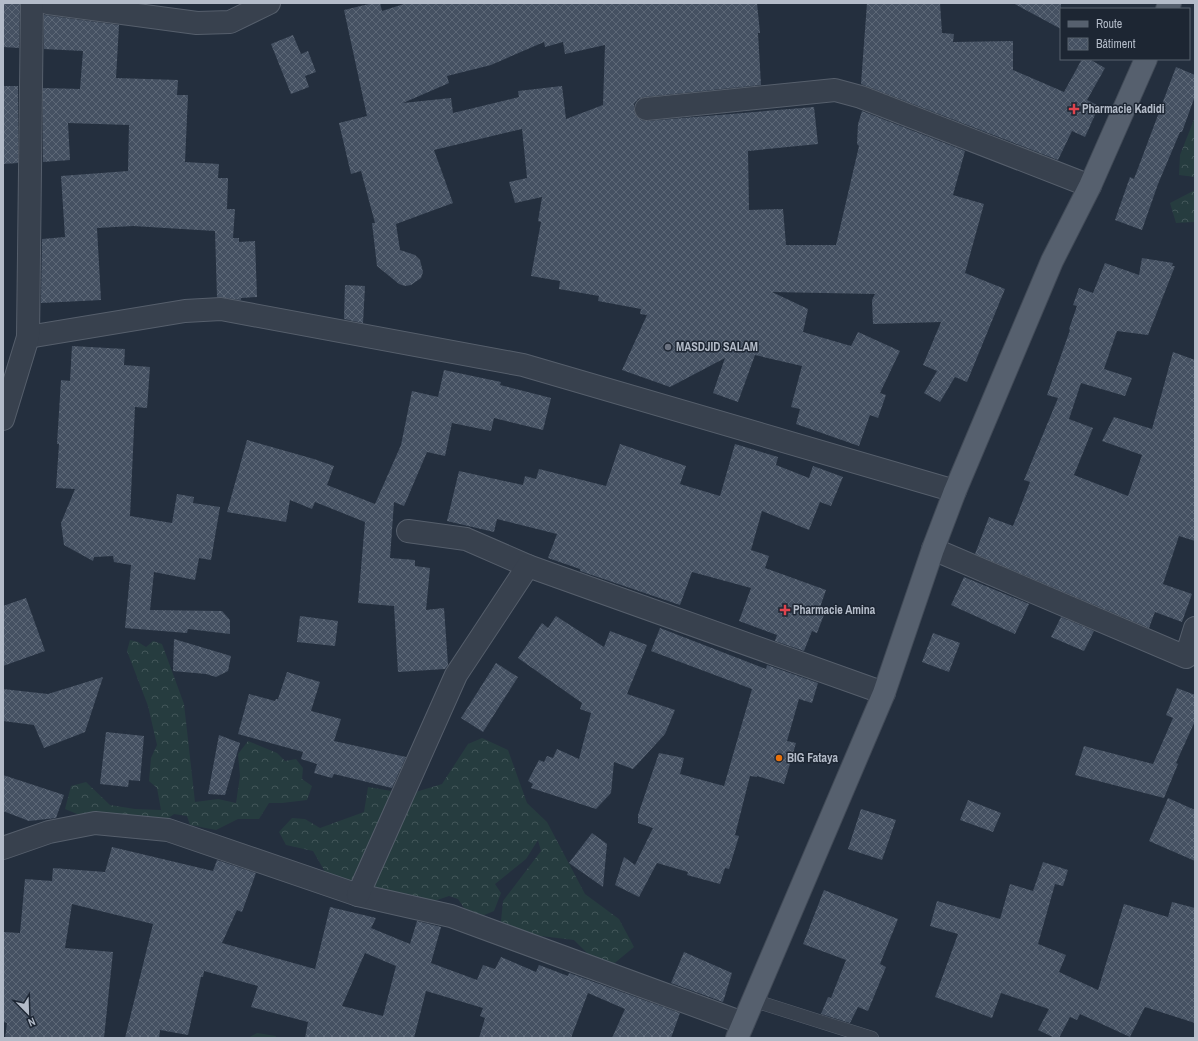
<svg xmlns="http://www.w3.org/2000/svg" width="1198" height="1041" font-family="'Archivo Narrow',sans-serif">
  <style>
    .forest { fill: url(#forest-crowns) }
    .building { fill: url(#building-cross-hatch); fill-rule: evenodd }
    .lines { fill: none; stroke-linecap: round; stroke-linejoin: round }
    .service-casing { stroke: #565f6c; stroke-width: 14 }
    .minor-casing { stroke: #565f6c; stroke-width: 24 }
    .primary-casing { stroke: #414a57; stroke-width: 24 }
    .service { stroke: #38414e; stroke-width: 13 }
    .minor { stroke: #38414e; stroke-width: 22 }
    .primary { stroke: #56606e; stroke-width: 22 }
    .health-dot { fill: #e0444e; stroke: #1d2633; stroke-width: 1.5 }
    .worship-dot { fill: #6b7280; stroke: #1d2633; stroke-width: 1.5 }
    .food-dot { fill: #e8710a; stroke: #1d2633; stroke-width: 1.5 }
    .labels { text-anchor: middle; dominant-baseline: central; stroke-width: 3; stroke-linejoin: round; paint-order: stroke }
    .poi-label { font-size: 12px; font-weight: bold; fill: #b4bcc9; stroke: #1d2633; text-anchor: start }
  </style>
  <defs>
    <pattern id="forest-crowns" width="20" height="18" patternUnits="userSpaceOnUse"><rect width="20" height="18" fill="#263c3f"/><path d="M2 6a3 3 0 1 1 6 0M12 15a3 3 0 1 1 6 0" fill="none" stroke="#435659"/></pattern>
    <pattern id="building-cross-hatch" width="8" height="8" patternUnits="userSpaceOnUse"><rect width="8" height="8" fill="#455162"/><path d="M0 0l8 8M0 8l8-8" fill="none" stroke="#5d6877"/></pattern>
  </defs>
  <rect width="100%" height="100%" fill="#242f3e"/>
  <g class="forest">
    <path d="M1195,117V177L1179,175L1180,155Z"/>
    <path d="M1195,190V222L1176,223L1170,203Z"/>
    <path d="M130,640L138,642L146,647L153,641L162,644L184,704L195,802L218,799L236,803L240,776L238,754L248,741L277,753L285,761L296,759L303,768L302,779L312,786L307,800L282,803H269L259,819H238L216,830L190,825L187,816L174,814L166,820L82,816L65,809L71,786L86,782L110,805L135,809L161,810L157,788L149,781L151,758L157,745L148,706L127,651Z"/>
    <path d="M482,738L508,750L527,803L547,822L585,894L619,919L634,947L605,971L574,940L500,931L503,901L541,851L538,840L526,859L495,884L501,893L494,911L472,920L458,899L449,896L425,904L327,875L313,851L286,845L279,832L292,818L305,819L320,828L364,812L368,787L409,794L442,784L468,744Z"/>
    <path d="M257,1033L276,1036L275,1038H248Z"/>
  </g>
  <g class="building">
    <path d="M3,3H20L19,48L3,47Z"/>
    <path d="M373,3H380L382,11L407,3H757L760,33H758L761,85L644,97L638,99L634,104V110L636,116L641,120L647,121L814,107L818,144L748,151L749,210L783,209L786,245H836L859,146L857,144L858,124L862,111L965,151L953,195L984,204L965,273L1005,289L967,382L955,377L940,402L924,393L937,371L923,365L941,322L873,324L872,300L875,294L772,292L808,309L803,332L851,346L858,332L900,351L880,393L886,395L878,418L870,415L859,446L796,424L800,409L791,407L802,366L755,355L738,402L713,393L725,358L670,387L622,370L647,315L640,314L641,309L598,301L599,296L559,289L560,281L531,276L541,222L538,221L542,197L515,203L509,182L527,178L522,129L434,150L453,203L396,224L400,250L415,255L420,260L423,272L421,278L411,285L405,286L399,284L377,266L372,223H375L361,171L351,174L339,123L367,116L344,10ZM544,42L545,47L563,42L565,54L605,45L603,105L566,119L562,86L518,91L519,97L453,113L451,98L403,103L449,83L447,76L491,65Z"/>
    <path d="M867,3H940L942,33L954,34L953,42L1013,41V70L1064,92L1082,59H1089L1105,68L1087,100L1099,106L1085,137L1072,131L1058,160L861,84Z"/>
    <path d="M1013,3H1061V29Z"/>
    <path d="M44,15L119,25L116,78L178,80L177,95H188L185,162L219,164L218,178H228L227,209H235L233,238H239V242L255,241L257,297L241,298V300L217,297L215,231L133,226L97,228L101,300L41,303L42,239L65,237L61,176L128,171L129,125L68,123L70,160L43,162V88L80,89L83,51L44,49Z"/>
    <path d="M293,35L301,54L308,51L316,72L305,76L309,87L291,94L271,44Z"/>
    <path d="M1176,67L1195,75V96L1182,132H1180L1158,184L1142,230L1115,220L1130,177L1134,179Z"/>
    <path d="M3,86H18V163L3,164Z"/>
    <path d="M1142,258L1173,263L1172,266H1175L1148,335L1117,331L1104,369L1132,378L1125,396L1081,383L1069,419L1093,428L1074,475L1128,496L1142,455L1102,441L1114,417L1152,429L1173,352L1195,360V541L1179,536L1163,584L1192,594L1182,622L1155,612L1149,628L975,554L989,517L1013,526L1030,482L1024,480L1058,398L1047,395L1070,330L1069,329L1077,306L1073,305L1079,288L1093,293L1105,263L1139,275Z"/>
    <path d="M345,285L365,286L363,323L344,319Z"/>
    <path d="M72,346L125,349L124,365L150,367L147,408L135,407L130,516L172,523L177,494L194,497L193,503L220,507L211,560L199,558L195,580L154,572L150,610L222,611L230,620V634L188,629L187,633L125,628L131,565L114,562L113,556L94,557L93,561L64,545L61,523L75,489L56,488L59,444H57L61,380L70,381Z"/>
    <path d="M444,370L501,382L500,385L551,398L543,430L494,418L491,431L452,423L445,456L427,452L404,506L394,502L390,558L415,560V566L430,568L426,610L444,608L448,665L445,669L398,672L394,606L358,603L365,522L315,502L312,509L290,500L286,522L227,512L247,440L314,459L334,466L327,485L375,504L401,445L412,391L438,397Z"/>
    <path d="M620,444L686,466L680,484L720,496L735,444L778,457L776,465L809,478L813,466L843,477L831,506L820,502L809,530L762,511L751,550L769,556L765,568L826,590L819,610L825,612L817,633L812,631L804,651L775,641L777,635L739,621L751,588L692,572L680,605L580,571V569L548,558L557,534L497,519L494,532L447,521L459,471L523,485L525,476L536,479L539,469L606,486Z"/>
    <path d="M964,577L1029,604L1015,634L951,605Z"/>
    <path d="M26,598L45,651L3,666V606Z"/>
    <path d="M300,616L338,621L335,646L297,642Z"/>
    <path d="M556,616L604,647L610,631L647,645L627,694L675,710L665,734L633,769L614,762L611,793L596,809L531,788L533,784L528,781L539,760L544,762L547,756L553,758L557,749L579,759L591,713L580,709L582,703L518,658L542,623L548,628Z"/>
    <path d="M1061,617L1094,631L1084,651L1051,637Z"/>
    <path d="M660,628L766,669L767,665L818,683L812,703L799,699L787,741L796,743L784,784L757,776V777L750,776L735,835L739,836L729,869L725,868L720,884L687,875L688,872L657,863L639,897L615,885L624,857L635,865L653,828L638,823V815L659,753L684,758L680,774L724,786L752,689L651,651Z"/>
    <path d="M933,633L960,643L949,672L922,662Z"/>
    <path d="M174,639L231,656L228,671L216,677L206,674L173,671Z"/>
    <path d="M496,663L518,677L483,732L461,718Z"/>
    <path d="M287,672L320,682L311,711L341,719L334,741L406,757L392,788L334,774L332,778L314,773L317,764L301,759L303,752L238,734L249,694L275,701L276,699H278Z"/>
    <path d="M103,677L85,732L44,748L34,725L3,721V689L48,694Z"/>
    <path d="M1177,688L1195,695V721L1176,763L1178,764L1164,798L1075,775L1084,746L1153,764L1173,718L1166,715Z"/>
    <path d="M106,732L144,736L140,781L129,780L128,787L100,784Z"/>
    <path d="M219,735L240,743L225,795L208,794Z"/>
    <path d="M3,775L64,795L56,818L29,821L3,811Z"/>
    <path d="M1168,798L1195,810V861L1149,841Z"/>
    <path d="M968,800L1001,813L993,832L960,820Z"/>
    <path d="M861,809L896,820L882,860L848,849Z"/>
    <path d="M592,833L607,844L603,887L569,863Z"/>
    <path d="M112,847L213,871L217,860L256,873L242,912L237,910L222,943L315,969L330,907L376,918L371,928L410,944L417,921L441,927L431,963L477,980L483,965L495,969L501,957L536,972L539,965L568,976L569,973L680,1013L671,1038H612L625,1009L588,993L571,1038H479L485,1018L480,1016L483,1008L426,991L414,1038H305L308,1022L251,1007L258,986L204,971L203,977H201L188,1035L160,1030L159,1038H125L153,924L72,904L65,948L113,952L104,1038H5L7,1023L3,1022V932L20,933L25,879L52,881L53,868L105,872ZM365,953L396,966L383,1016L342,1006Z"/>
    <path d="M1043,862L1068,870L1063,886L1055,884L1038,944L1066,955L1059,972L1098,990L1124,904L1168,917L1172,902L1195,908V1023L1145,1007L1130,1037L1080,1014L1077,1020L1070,1017L1059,1038H1055L1038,1030L1049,1009L1001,993L992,1018L935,997L958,934L930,926L937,901L1000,919L1010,884L1033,891Z"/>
    <path d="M824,890L898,919L880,964L886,967L868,1011L858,1007L850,1023L821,1014L828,997L831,998L846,960L803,944Z"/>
    <path d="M684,952L732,973L723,1002L671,983Z"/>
  </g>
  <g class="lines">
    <defs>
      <path id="service" d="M752,1000L872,1038"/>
      <g id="minor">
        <path d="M48,3L197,23L230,22L269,3"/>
        <path d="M646,109L835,90L861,97L1090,186"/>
        <path d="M28,337L185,311L221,309L523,365L955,491"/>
        <path d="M3,419L28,337L32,3"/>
        <path d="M408,531L466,539L528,566"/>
        <path d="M933,549L1186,657L1195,628"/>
        <path d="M3,848L49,832L95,823L168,830L358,895L451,916L743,1023"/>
        <path d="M358,895L456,675L528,566L884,693"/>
      </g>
      <g id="primary">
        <path d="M1167,9L1170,3"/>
        <path d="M737,1038L884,693L933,549L955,491L1052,261L1090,186L1146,59"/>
      </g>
    </defs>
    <use href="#service" class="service-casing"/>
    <use href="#minor" class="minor-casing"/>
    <use href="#primary" class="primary-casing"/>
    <use href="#service" class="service"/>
    <use href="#minor" class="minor"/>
    <use href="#primary" class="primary"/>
  </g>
  <g class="health-dot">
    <path d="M1072 103h4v4h4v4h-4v4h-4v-4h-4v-4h4z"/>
    <path d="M783 604h4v4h4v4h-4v4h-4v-4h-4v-4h4z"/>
  </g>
  <circle class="worship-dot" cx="668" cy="347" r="4"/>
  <circle class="food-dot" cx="779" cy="758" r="4"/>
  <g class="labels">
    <g class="poi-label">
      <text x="1082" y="109">Pharmacie Kadidi</text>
      <text x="676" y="347">MASDJID SALAM</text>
      <text x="793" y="610">Pharmacie Amina</text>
      <text x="787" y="758">BIG Fataya</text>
    </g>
  </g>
  <rect width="1198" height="1041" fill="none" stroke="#b4bcc9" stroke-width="8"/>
  <rect x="1060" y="8" width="130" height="52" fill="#1d2633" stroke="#59626f"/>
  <rect x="1068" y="21" width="20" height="6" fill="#56606e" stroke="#59626f"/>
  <text x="1096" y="28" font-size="12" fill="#b4bcc9">Route</text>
  <rect x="1068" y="38" width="20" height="12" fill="url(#building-cross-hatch)" stroke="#59626f"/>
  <text x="1096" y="48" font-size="12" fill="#b4bcc9">Bâtiment</text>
  <g transform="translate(28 1013) rotate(157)" stroke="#1d2633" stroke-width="3" paint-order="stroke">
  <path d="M0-3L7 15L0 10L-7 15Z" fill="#b4bcc9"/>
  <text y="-6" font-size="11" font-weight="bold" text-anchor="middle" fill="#b4bcc9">N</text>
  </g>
</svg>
